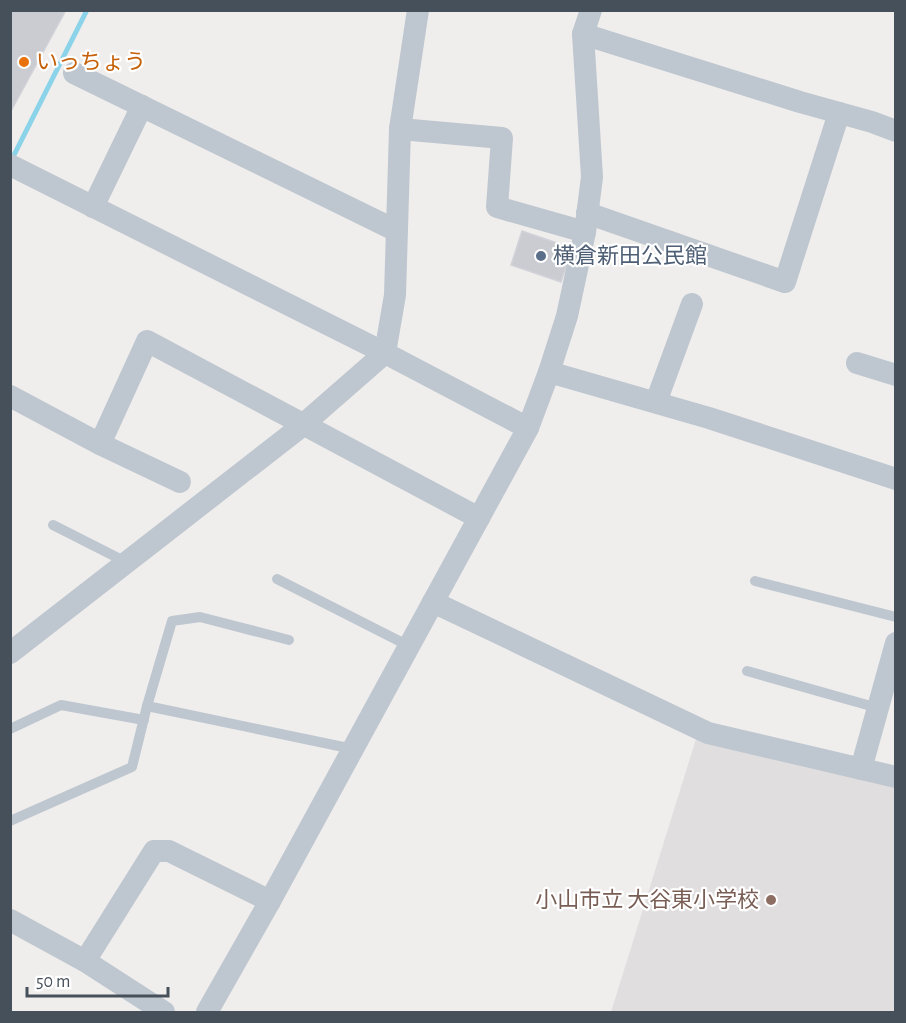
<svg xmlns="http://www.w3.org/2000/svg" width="906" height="1023" font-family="'Alegreya Sans','Noto Sans JP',sans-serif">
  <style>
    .education { fill: #e1dedf }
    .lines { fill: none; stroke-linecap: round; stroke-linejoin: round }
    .stream { stroke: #8bd3e8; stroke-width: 5 }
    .building { fill: #caccd2; stroke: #d2d3d9; stroke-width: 1.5 }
    .service { stroke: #bec7cf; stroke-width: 10 }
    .minor { stroke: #bec7cf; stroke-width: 22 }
    .food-dot { fill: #e8710a; stroke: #fff; stroke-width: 2 }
    .service-dot { fill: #5c6f8a; stroke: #fff; stroke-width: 2 }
    .education-dot { fill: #8d6e63; stroke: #fff; stroke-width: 2 }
    .labels { text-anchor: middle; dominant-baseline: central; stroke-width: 4.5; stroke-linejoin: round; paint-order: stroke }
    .food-label { font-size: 22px; fill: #c56008; stroke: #fff; text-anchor: start }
    .service-label { font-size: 22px; fill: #4e5e75; stroke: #fff; text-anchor: start }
    .education-label { font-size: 22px; fill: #785e54; stroke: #fff; text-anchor: end }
  </style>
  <rect width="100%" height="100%" fill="#f0eded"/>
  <path class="education" d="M696,739L895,788V1012H611Z"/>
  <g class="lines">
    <path class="stream" d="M12,159L87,10"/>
  </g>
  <g class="building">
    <path d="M10,10H66L10,113Z"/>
    <path d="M522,231L572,248L561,282L511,265Z"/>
  </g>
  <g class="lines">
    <g class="service">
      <path d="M53,525L126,562"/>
      <path d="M277,579L409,646"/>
      <path d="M755,581L896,617"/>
      <path d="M747,671L878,708"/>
      <path d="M147,706L172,621L200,617L289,640"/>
      <path d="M10,729L61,705L144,720"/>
      <path d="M10,821L132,767L147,706L353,749"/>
    </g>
    <g class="minor">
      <path d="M583,34L800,102L872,122L896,131"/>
      <path d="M74,73L397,231"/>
      <path d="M400,129L502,138L497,207L585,232"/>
      <path d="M10,165L385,353L528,428"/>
      <path d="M93,207L142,106"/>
      <path d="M587,213L785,282L839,113"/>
      <path d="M857,363L896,375"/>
      <path d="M549,372L709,418L896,479"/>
      <path d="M10,396L100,444L147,341L479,518"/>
      <path d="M656,402L692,304"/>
      <path d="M100,444L180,482"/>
      <path d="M433,602L708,733L896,777"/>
      <path d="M10,653L298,429L385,353L395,295L400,129L418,10"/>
      <path d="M861,769L896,643"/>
      <path d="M10,920L85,961L164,1012"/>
      <path d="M85,961L154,851H169L270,901"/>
      <path d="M207,1012L270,901L528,428L549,372L567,316L585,232L592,177L583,34L591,10"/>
    </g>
  </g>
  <circle class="food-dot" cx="24" cy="62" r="6"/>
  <circle class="service-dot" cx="541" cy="256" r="6"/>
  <circle class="education-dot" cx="771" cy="900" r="6"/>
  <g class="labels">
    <g class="food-label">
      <text x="36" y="62">いっちょう</text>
    </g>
    <g class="service-label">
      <text x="553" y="256">横倉新田公民館</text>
    </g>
    <g class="education-label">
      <text x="759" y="900">小山市立 大谷東小学校</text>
    </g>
  </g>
  <rect width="906" height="1023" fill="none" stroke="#46505a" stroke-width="24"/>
  <path d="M27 987v9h141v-9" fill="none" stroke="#46505a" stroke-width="3"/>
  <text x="36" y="987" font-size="18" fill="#46505a" stroke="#ffffff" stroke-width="4.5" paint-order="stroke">50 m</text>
</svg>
